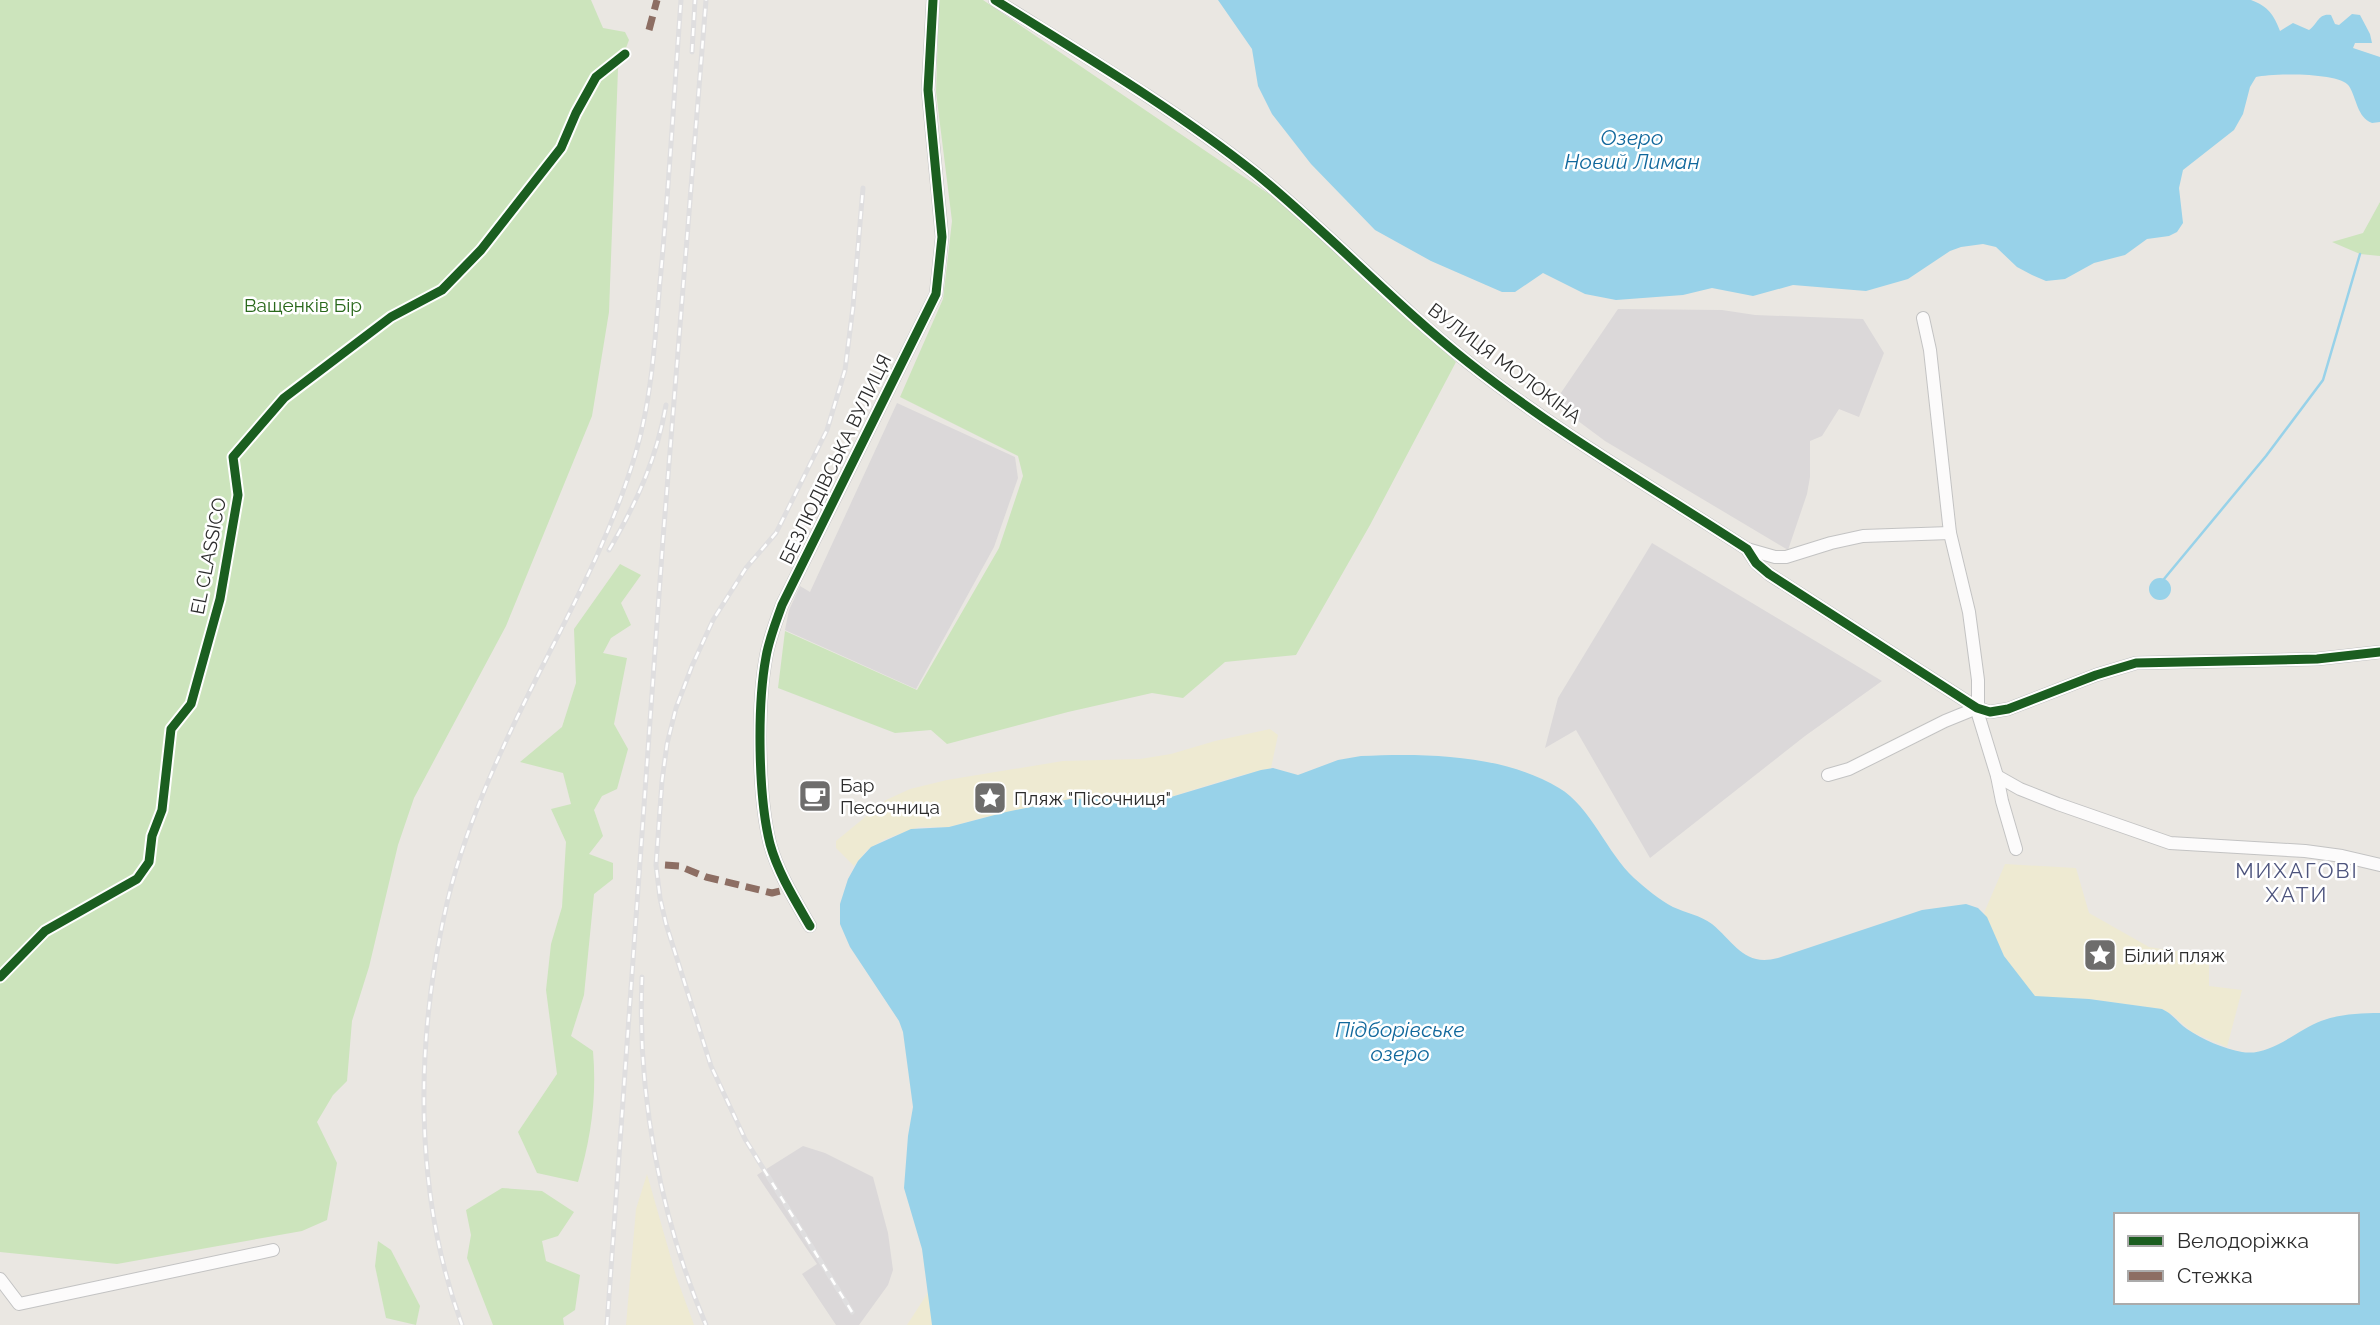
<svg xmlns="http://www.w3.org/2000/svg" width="2380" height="1325" font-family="Raleway,sans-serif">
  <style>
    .industrial { fill: #dbd8d9 }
    .green { fill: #cce4bc }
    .sand { fill: #eeead2 }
    .water { fill: #98d2e9; fill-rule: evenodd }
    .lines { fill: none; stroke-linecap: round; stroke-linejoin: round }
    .stream { stroke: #98d2e9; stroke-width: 2.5 }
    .minor-casing { stroke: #c3c3c3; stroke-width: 14 }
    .minor { stroke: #fcfbfb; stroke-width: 12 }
    .rail-casing { stroke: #dfdedf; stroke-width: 5 }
    .rail { stroke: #fff; stroke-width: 2.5; stroke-dasharray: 8; stroke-linecap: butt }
    .quiet { stroke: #8d6e63; stroke-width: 7; stroke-dasharray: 14 7; stroke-linecap: butt }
    .cycleway-casing { stroke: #fff; stroke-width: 13 }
    .cycleway { stroke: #1b5e20; stroke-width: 9 }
    .labels { text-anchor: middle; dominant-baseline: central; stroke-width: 5; stroke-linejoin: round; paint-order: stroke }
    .park-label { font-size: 19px; fill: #2a691c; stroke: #fff }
    .street-label { font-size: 19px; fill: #2c2c2c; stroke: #fff }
    .poi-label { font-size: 19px; fill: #2c2c2c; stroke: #fff; text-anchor: start }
    .water-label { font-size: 21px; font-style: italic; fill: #11689c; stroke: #fff }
    .neighbourhood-label { font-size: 21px; letter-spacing: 2px; fill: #4d547d; stroke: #fff }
  </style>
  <rect width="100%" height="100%" fill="#eae7e2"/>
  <g class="industrial">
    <path d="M1618,309L1722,310L1755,315L1863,319L1884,353L1859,417L1839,409L1822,436L1810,441V477L1807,494L1788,550L1605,441L1554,403Z"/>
    <path d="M897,403L1015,457L1018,478L994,547L916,689L785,630L789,610L800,586L810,592Z"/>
    <path d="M1652,543L1882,681L1805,736L1650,858L1576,730L1545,748L1558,698Z"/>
    <path d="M803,1146L825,1153L873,1177L888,1233L893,1270L888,1285L859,1325H836L802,1274L817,1264L757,1175Z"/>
  </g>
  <g class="green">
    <path d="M0,0H591L603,28L625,32L629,40L618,69L609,312L592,416L506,626L414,798L398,845L369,967L352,1021L347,1081L333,1095L317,1122L337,1163L327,1220L302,1231L117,1264L0,1252Z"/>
    <path d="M939,0H983L1291,209L1456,362L1370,525L1296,655L1225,662L1183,698L1152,693L1068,712L947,744L931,730L895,733L778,688L785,631L917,690L999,548L1023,476L1018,456L900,397L943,299L952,221L936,92Z"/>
    <path d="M2380,202V256L2360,254L2332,242L2363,233Z"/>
    <path d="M620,564L641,575L621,603L631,625L611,638L603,653L627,658L614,724L628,749L617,789L602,796L594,810L603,836L589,854L613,863V879L594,894L584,995L571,1036L593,1051C597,1097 591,1138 578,1182L537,1173L518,1132L557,1074L546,990L551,944L562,907L566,842L551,809L571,804L563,773L520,762L562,727L576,683L574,629Z"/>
    <path d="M502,1188L542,1191L574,1212L558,1236L542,1241L546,1261L580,1275L575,1310L563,1318L564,1325H493L467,1258L471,1235L466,1210Z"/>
    <path d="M378,1241L391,1250L420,1306L416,1325L386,1318L375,1266Z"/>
  </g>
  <g class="sand">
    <path d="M1270,729L1278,735L1271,768L1234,777L1151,803L1104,798L985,817L949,827H919L885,839L867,850L854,866L836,848V841L886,800L910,789L947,780L1063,761L1140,759L1171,754L1215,741Z"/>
    <path d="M2005,864L2076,868L2089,913L2149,947L2209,956V986L2242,990L2227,1047L2192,1032L2173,1015L2162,1009L2089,999L2037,997L2030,992L2004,956L1984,913Z"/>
    <path d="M647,1174L676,1276L694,1325H626L636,1209Z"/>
    <path d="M929,1291L932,1325H907Z"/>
  </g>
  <g class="water">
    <path d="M1218,0H2251C2268,6 2274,15 2280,31L2293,23L2309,30C2318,24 2318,13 2331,15L2335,24L2339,25L2352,14L2360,15L2370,34L2372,43H2355L2353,48L2380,57V122L2372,123C2357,117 2357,99 2349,86C2340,72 2272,73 2256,77L2250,87L2243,114L2234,130L2183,170L2179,188L2183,223L2177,232L2169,236L2147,239L2125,255L2094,263L2065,279L2046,281L2032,275L2017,267L1996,247L1983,244L1961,247L1950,251L1908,279L1866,291L1793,285L1753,296L1712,288L1683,295L1616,300L1585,294L1543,273L1515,292H1502L1431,261L1375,230L1311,164L1272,114L1258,86L1252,49Z"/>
    <circle cx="2160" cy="589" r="11"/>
    <path d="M1361,756C1424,753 1503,754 1559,788C1591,807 1607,853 1634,878C1645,888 1660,900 1673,907C1686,913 1700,915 1712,924C1735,943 1744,967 1778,958L1922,910L1966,904L1978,908L1987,917L2004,956L2035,996L2089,999L2162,1009C2173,1014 2178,1023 2187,1029C2202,1039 2224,1049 2242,1052C2270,1057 2297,1030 2321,1021C2340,1014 2360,1013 2380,1013V1325H932L922,1249L904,1188L908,1136L913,1107L903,1032L899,1021L850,947L840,924V904L848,879L858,861L871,847L911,829L949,827L1006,812L1070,799L1104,798L1151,803L1261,770L1273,768L1298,775L1338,760ZM2116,1215H2357V1302H2116Z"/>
  </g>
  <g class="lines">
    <path class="stream" d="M2164,579L2266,456L2323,380L2360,254"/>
    <defs>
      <g id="minor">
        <path d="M995,0C1083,55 1173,108 1255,173C1329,233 1394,304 1469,363C1556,432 1653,488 1747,549L1756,563L1769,574L1977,708L1990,712L2008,709L2096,675L2136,663L2317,659L2380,652"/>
        <path d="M1923,318L1930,350L1950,533L1969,612L1978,680V714L1997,776L2002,801L2016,849"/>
        <path d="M1747,549L1775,557H1786L1831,543L1863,536L1950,533"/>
        <path d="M1828,775L1849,769L1945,721L1977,708"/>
        <path d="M1997,776L2020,789L2058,804L2170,843L2305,851L2342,856L2380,865"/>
        <path d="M810,926C795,900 778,873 770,844C758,796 757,706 766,657C769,639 776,622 782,605L936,294L942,237L928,90L933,0"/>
        <path d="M0,1279L19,1304L273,1250"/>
      </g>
    </defs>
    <use href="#minor" class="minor-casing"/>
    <use href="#minor" class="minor"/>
    <defs>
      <g id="rail">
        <path d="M692,52L695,0"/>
        <path d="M609,550C636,504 657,458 666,405"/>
        <path d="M642,977C637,1094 660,1217 706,1325"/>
        <path d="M852,1312L745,1139L711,1066L666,924L660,898L656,865L662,781L667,744L676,708L692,666L713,620L746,568L776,533L827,430L845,370L853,307L863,188"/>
        <path d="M462,1325C413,1192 415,1040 447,903C460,848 482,793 506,741C550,645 606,555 636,452C652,397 655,339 660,282C669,188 674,94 681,0"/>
        <path d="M607,1325L663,539L706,0"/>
      </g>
    </defs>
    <use href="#rail" class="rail-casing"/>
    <use href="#rail" class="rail"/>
    <g class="quiet">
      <path d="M649,30L657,0"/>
      <path d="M665,865L679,866L706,877L772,893L789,889"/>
    </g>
    <defs>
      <g id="cycleway">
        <path d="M995,0C1083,55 1173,108 1255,173C1329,233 1394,304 1469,363C1556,432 1653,488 1747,549L1756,563L1769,574L1977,708L1990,712L2008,709L2096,675L2136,663L2317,659L2380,652"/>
        <path d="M810,926C795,900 778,873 770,844C758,796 757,706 766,657C769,639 776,622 782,605L936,294L942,237L928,90L933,0"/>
        <path d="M0,977L45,931L137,879L149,862L152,836L162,810L171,729L191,704L220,599L238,495L233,457L284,398L391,317L442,290L481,250L561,148L576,113L596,77L625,54"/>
      </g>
    </defs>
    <use href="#cycleway" class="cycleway-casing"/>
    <use href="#cycleway" class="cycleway"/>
  </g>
  <defs>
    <symbol id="cafe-square" viewBox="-11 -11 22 22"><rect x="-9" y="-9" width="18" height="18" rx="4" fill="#6e6d6c" stroke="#fff"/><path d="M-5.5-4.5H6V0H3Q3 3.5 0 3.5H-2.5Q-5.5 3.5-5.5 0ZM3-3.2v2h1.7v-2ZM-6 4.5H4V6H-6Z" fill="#fff"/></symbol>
    <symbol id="sight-square" viewBox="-11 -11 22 22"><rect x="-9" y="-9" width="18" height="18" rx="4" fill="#6e6d6c" stroke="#fff"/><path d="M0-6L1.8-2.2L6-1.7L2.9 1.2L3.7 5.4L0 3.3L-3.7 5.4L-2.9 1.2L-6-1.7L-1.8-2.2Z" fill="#fff"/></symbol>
  </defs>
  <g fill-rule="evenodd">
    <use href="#cafe-square" x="796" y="777" width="38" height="38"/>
    <use href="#sight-square" x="971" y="779" width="38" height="38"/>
    <use href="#sight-square" x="2081" y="936" width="38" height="38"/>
  </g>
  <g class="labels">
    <g class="park-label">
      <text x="303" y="305">Ващенків Бір</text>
    </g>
    <g class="street-label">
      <text transform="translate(1505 363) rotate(37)">ВУЛИЦЯ МОЛОКІНА</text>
      <text transform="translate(835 459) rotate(-64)">БЕЗЛЮДІВСЬКА ВУЛИЦЯ</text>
      <text transform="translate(208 556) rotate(-79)">EL CLASSICO</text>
    </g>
    <g class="poi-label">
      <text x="840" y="785">Бар<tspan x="840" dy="22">Песочница</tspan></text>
      <text x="1014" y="798">Пляж "Пісочниця"</text>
      <text x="2124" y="955">Білий пляж</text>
    </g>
    <g class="water-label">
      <text x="1632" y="137">Озеро<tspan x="1632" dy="24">Новий Лиман</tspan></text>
      <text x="1400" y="1029">Підборівське<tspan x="1400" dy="24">озеро</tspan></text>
    </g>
    <g class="neighbourhood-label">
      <text x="2297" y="870">МИХАГОВІ<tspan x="2297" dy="24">ХАТИ</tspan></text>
    </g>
  </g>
  <rect x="2114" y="1213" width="245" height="91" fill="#ffffff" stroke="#ababab" stroke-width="2"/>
  <rect x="2128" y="1236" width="35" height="10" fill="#1b5e20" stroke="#ababab" stroke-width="2"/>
  <text x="2177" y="1248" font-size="21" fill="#2c2c2c">Велодоріжка</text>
  <rect x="2128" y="1271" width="35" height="10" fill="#8d6e63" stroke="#ababab" stroke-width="2"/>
  <text x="2177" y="1283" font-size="21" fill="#2c2c2c">Стежка</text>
</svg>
